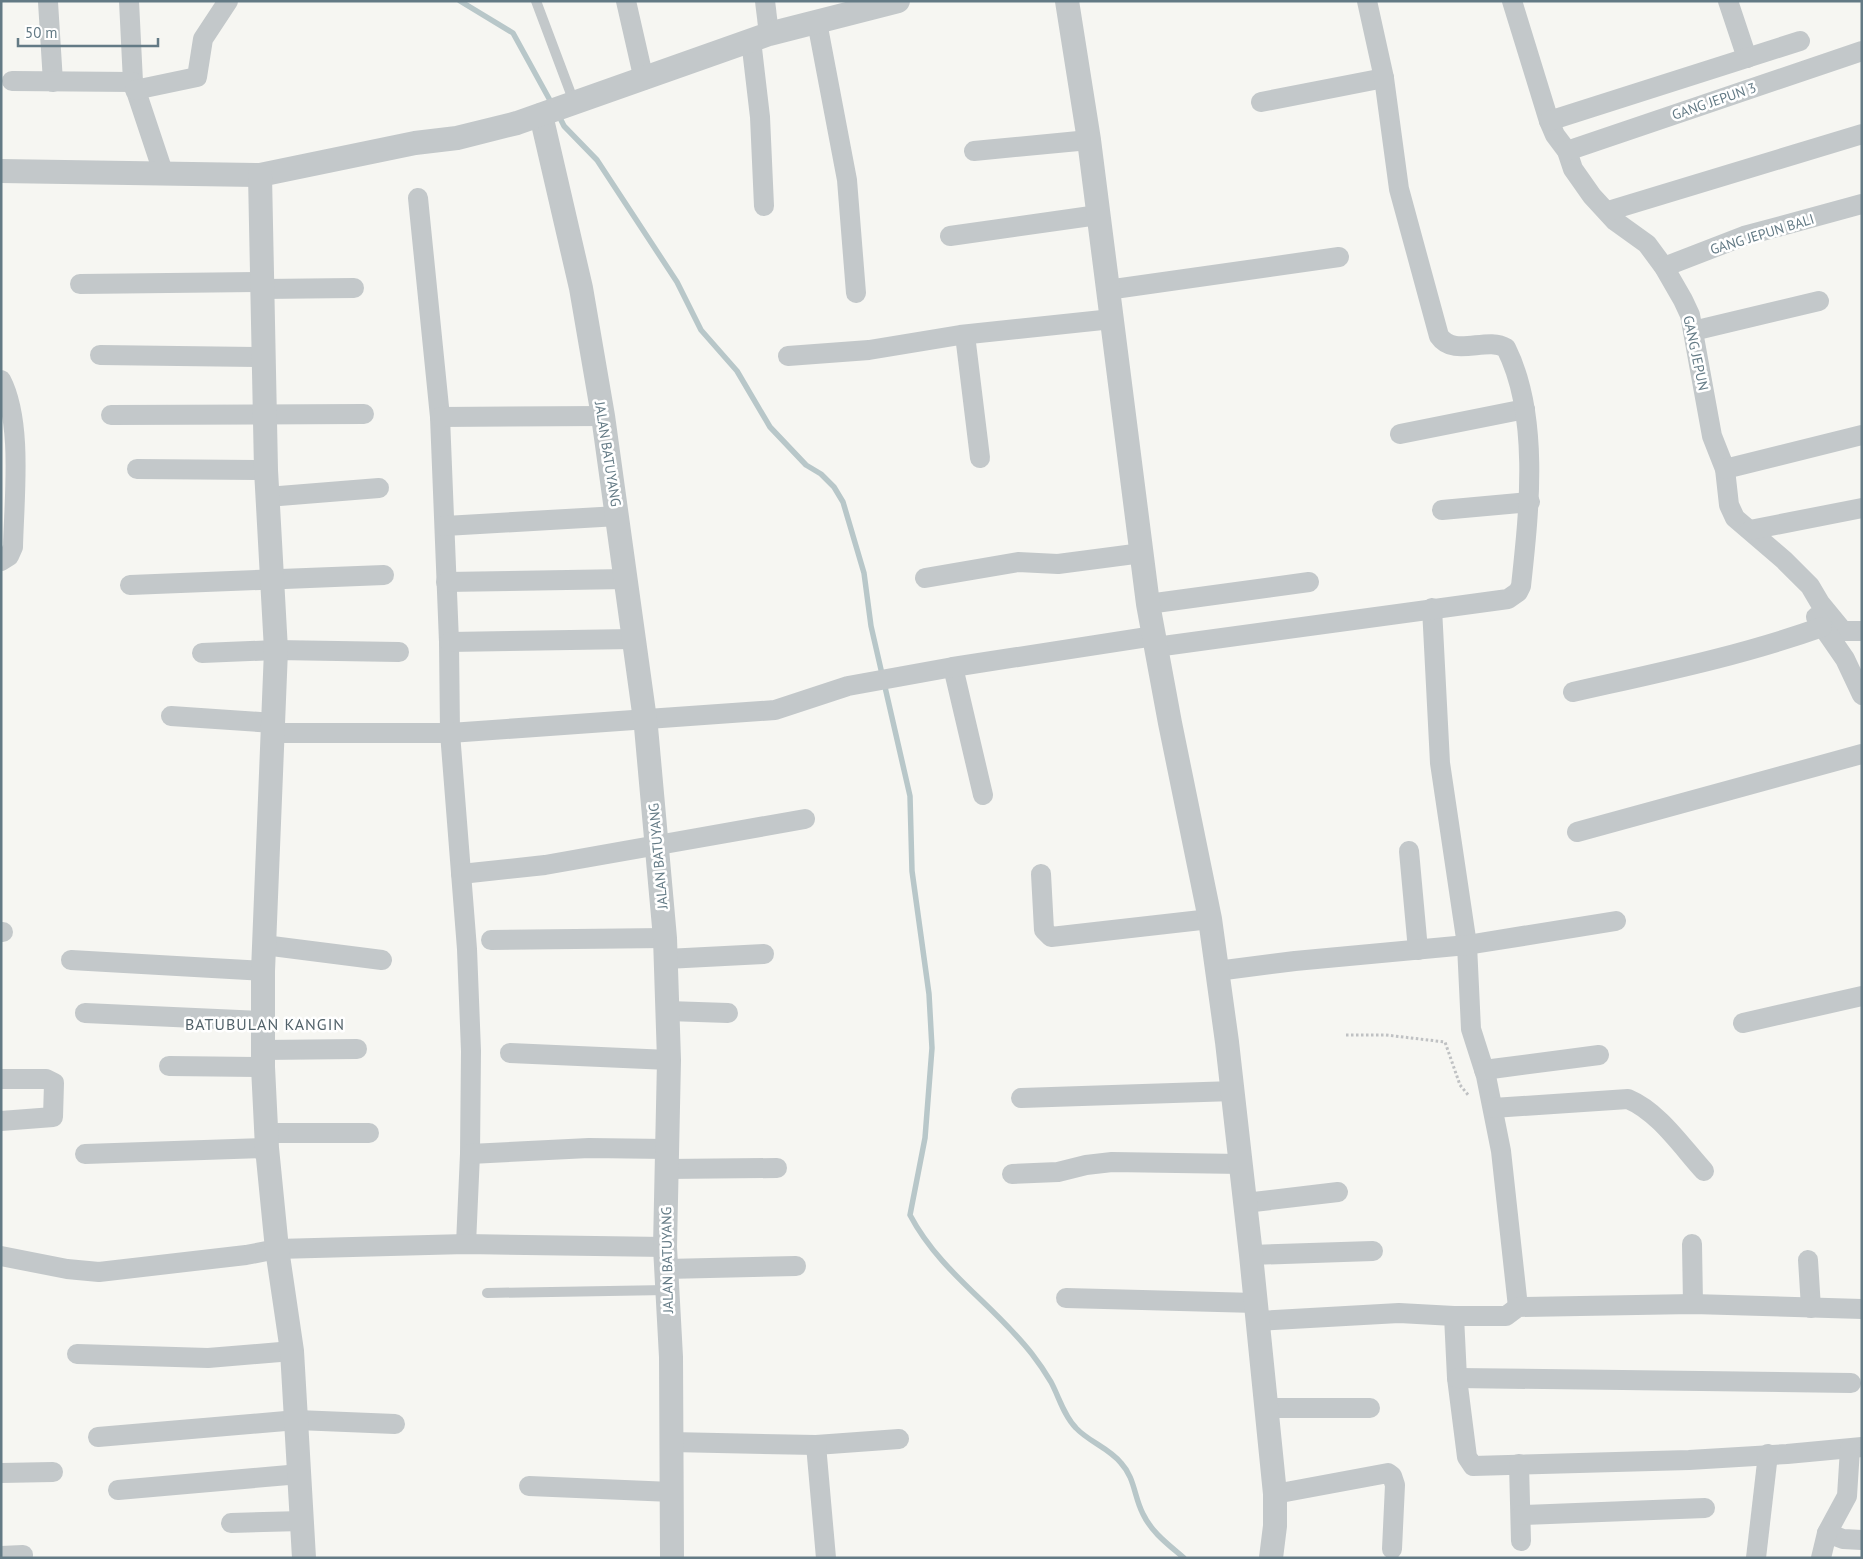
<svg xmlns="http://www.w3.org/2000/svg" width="1863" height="1559" font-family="'PT Sans',sans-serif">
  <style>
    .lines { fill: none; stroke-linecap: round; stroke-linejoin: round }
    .stream { stroke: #b8c7c9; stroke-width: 5.5 }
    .path { stroke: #bfc1c3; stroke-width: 3; stroke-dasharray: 2.5 2.5; stroke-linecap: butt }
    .service { stroke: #c3c8ca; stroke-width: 10 }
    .minor { stroke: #c3c8ca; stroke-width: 20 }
    .tertiary { stroke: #c3c8ca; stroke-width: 24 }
    .labels { text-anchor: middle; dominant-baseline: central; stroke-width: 5; stroke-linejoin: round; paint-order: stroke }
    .street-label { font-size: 14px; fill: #637a85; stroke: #fff }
    .quarter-label { font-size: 16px; letter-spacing: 1px; fill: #52626a; stroke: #fff }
  </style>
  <rect width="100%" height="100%" fill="#f6f6f2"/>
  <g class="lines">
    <g class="stream">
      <path d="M460,1L513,33L552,104"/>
      <path d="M558,114L564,126L597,160L677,282L701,330L737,371L770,427L806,465L821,474L834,487L843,502L864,573L871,626L910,796L912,871L929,994L932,1048L925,1138L910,1215C940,1272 993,1304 1032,1354C1039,1363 1045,1372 1051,1382C1059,1397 1064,1416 1076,1428C1089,1442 1109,1448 1121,1463C1135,1478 1134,1497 1143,1514C1152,1533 1169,1545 1184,1558"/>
    </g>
    <path class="path" d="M1346,1035H1386L1445,1042L1460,1085L1469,1096"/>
    <g class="service">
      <path d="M536,1L574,102"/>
      <path d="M487,1293L667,1290"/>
    </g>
    <g class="minor">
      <path d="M129,1L133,82L163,172"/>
      <path d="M626,1L644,80"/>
      <path d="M765,1L769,34"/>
      <path d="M1512,1L1549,121L1555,135L1567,151L1573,169L1592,196L1615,221L1647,244L1664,267L1683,300L1690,315L1712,436L1725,469L1729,505L1735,518L1784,560L1810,586L1820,603L1843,631H1862"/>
      <path d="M1728,1L1747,58"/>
      <path d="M48,2L53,82"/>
      <path d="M817,22L847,180L856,293"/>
      <path d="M751,40L760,117L764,206"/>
      <path d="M12,81L133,82"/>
      <path d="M135,90L197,77L203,39L228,1"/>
      <path d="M1261,102L1384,78"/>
      <path d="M1549,121L1800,41"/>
      <path d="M974,151L1089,140"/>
      <path d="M1567,151L1862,51"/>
      <path d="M418,198L440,417L449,642L450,733L467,949L471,1051L470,1154L466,1244"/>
      <path d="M1608,211L1862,134"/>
      <path d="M950,236L1098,215"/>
      <path d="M1664,267L1744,236L1862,204"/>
      <path d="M80,284L263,282"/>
      <path d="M263,289L354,288"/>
      <path d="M1107,290L1339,257"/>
      <path d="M1693,331L1819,301"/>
      <path d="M965,335L980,458"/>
      <path d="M100,355L263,357"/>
      <path d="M788,356L869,350L960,335L1112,319"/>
      <path d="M1,380C23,422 14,499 13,547L9,556L1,561"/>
      <path d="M111,415L364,414"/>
      <path d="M440,417L603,416"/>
      <path d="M1400,434L1525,409"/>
      <path d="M137,469L266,470"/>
      <path d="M1725,469L1862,435"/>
      <path d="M267,497L379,488"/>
      <path d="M1442,510L1530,502"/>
      <path d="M445,526L618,516"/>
      <path d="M1750,530L1862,508"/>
      <path d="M925,578L1018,562L1058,564L1142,553"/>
      <path d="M446,582L626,579"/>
      <path d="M130,585L384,575"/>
      <path d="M1148,604L1309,582"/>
      <path d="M1432,608L1440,763L1467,945L1471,1029L1486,1076L1501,1151L1518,1307"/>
      <path d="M1816,617L1845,659L1862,695"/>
      <path d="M449,642L633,639"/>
      <path d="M1156,647L1508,599L1518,592L1521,586C1529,512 1540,416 1506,348C1487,336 1454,358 1439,336L1399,189L1384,78L1367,1"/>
      <path d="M202,653L276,650L399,652"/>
      <path d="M953,667L983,795"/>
      <path d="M1573,692C1657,673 1741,656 1822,627"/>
      <path d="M171,716L274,723"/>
      <path d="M274,733H450L775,710L848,686L953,667L1154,636"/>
      <path d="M1577,832L1862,754"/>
      <path d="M1409,851L1418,950"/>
      <path d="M461,874L545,865L805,819"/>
      <path d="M1041,874L1044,930L1051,937L1210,919"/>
      <path d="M1,932H3"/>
      <path d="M491,940L665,938"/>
      <path d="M264,945L382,960"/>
      <path d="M666,959L764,954"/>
      <path d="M71,960L263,971"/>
      <path d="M1217,971L1295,961L1467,945L1616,921"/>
      <path d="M668,1011L728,1013"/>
      <path d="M85,1013L264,1021"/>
      <path d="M1743,1023L1862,996"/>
      <path d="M263,1050L357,1049"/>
      <path d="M510,1053L669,1060"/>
      <path d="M169,1066L263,1067"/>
      <path d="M1484,1070L1599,1055"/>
      <path d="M1,1079H46L54,1083L53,1117L1,1121"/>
      <path d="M1021,1098L1234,1091"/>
      <path d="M1493,1108L1628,1099C1659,1112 1682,1147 1704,1171"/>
      <path d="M265,1133H369"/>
      <path d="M85,1154L267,1148"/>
      <path d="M470,1154L589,1148L667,1149"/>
      <path d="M667,1169L777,1168"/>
      <path d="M1012,1174L1058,1172L1086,1165L1112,1162L1241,1164"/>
      <path d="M1245,1203L1338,1192"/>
      <path d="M1692,1244L1693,1304"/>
      <path d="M1251,1255L1373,1251"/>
      <path d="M1,1256L67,1269L99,1272L246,1255L277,1249L466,1244L665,1247"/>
      <path d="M1808,1260L1811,1308"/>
      <path d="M666,1269L796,1266"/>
      <path d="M1066,1298L1256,1303"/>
      <path d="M1454,1316L1457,1378L1467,1457L1473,1466L1689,1460L1787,1454L1862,1447"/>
      <path d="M1258,1321L1399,1313L1454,1316H1506L1518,1307L1693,1304L1862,1309"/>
      <path d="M77,1354L208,1358L292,1351"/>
      <path d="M1457,1378L1851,1383"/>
      <path d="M1265,1408H1370"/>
      <path d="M98,1437L297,1420L395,1424"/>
      <path d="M671,1442L816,1445L899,1439"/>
      <path d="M816,1445L826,1558"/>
      <path d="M1519,1464L1521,1541"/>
      <path d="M1,1473L53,1472"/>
      <path d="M529,1486L672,1492"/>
      <path d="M118,1490L300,1474"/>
      <path d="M1275,1494L1388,1473L1392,1476L1395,1485L1392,1549"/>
      <path d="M1521,1515L1705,1508"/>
      <path d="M231,1523L302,1521"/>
      <path d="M1827,1533L1843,1539L1862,1540"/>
      <path d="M1,1556L23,1555"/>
      <path d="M1756,1558L1768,1454"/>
      <path d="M1821,1558L1827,1533L1847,1496L1850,1449"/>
    </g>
    <g class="tertiary">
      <path d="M1067,1L1089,140L1148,604L1170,723L1210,919L1227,1042L1251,1255L1275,1494V1526L1271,1558"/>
      <path d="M541,115L581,288L603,416L646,727L665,938L669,1060L665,1247L671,1357L672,1558"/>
      <path d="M1,171L260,175L415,143L457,138L517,123L769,34L898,1"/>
      <path d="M260,175L266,470L276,650L263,971V1067L267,1148L277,1249L292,1351L304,1558"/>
    </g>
  </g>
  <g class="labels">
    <g class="street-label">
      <text transform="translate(1714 101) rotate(-19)">GANG JEPUN 3</text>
      <text transform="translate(1762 234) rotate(-17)">GANG JEPUN BALI</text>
      <text transform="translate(1696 353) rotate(78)">GANG JEPUN</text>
      <text transform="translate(608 454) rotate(81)">JALAN BATUYANG</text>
      <text transform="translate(658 856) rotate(-95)">JALAN BATUYANG</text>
      <text transform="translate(667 1260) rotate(-91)">JALAN BATUYANG</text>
    </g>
    <g class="quarter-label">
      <text x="265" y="1024">BATUBULAN KANGIN</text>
    </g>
  </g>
  <rect width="1863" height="1559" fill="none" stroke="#637a85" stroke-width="5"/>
  <path d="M18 38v8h140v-8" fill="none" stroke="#637a85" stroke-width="2.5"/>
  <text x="25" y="38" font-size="15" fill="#637a85" stroke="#ffffff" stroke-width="4" paint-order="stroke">50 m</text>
</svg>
